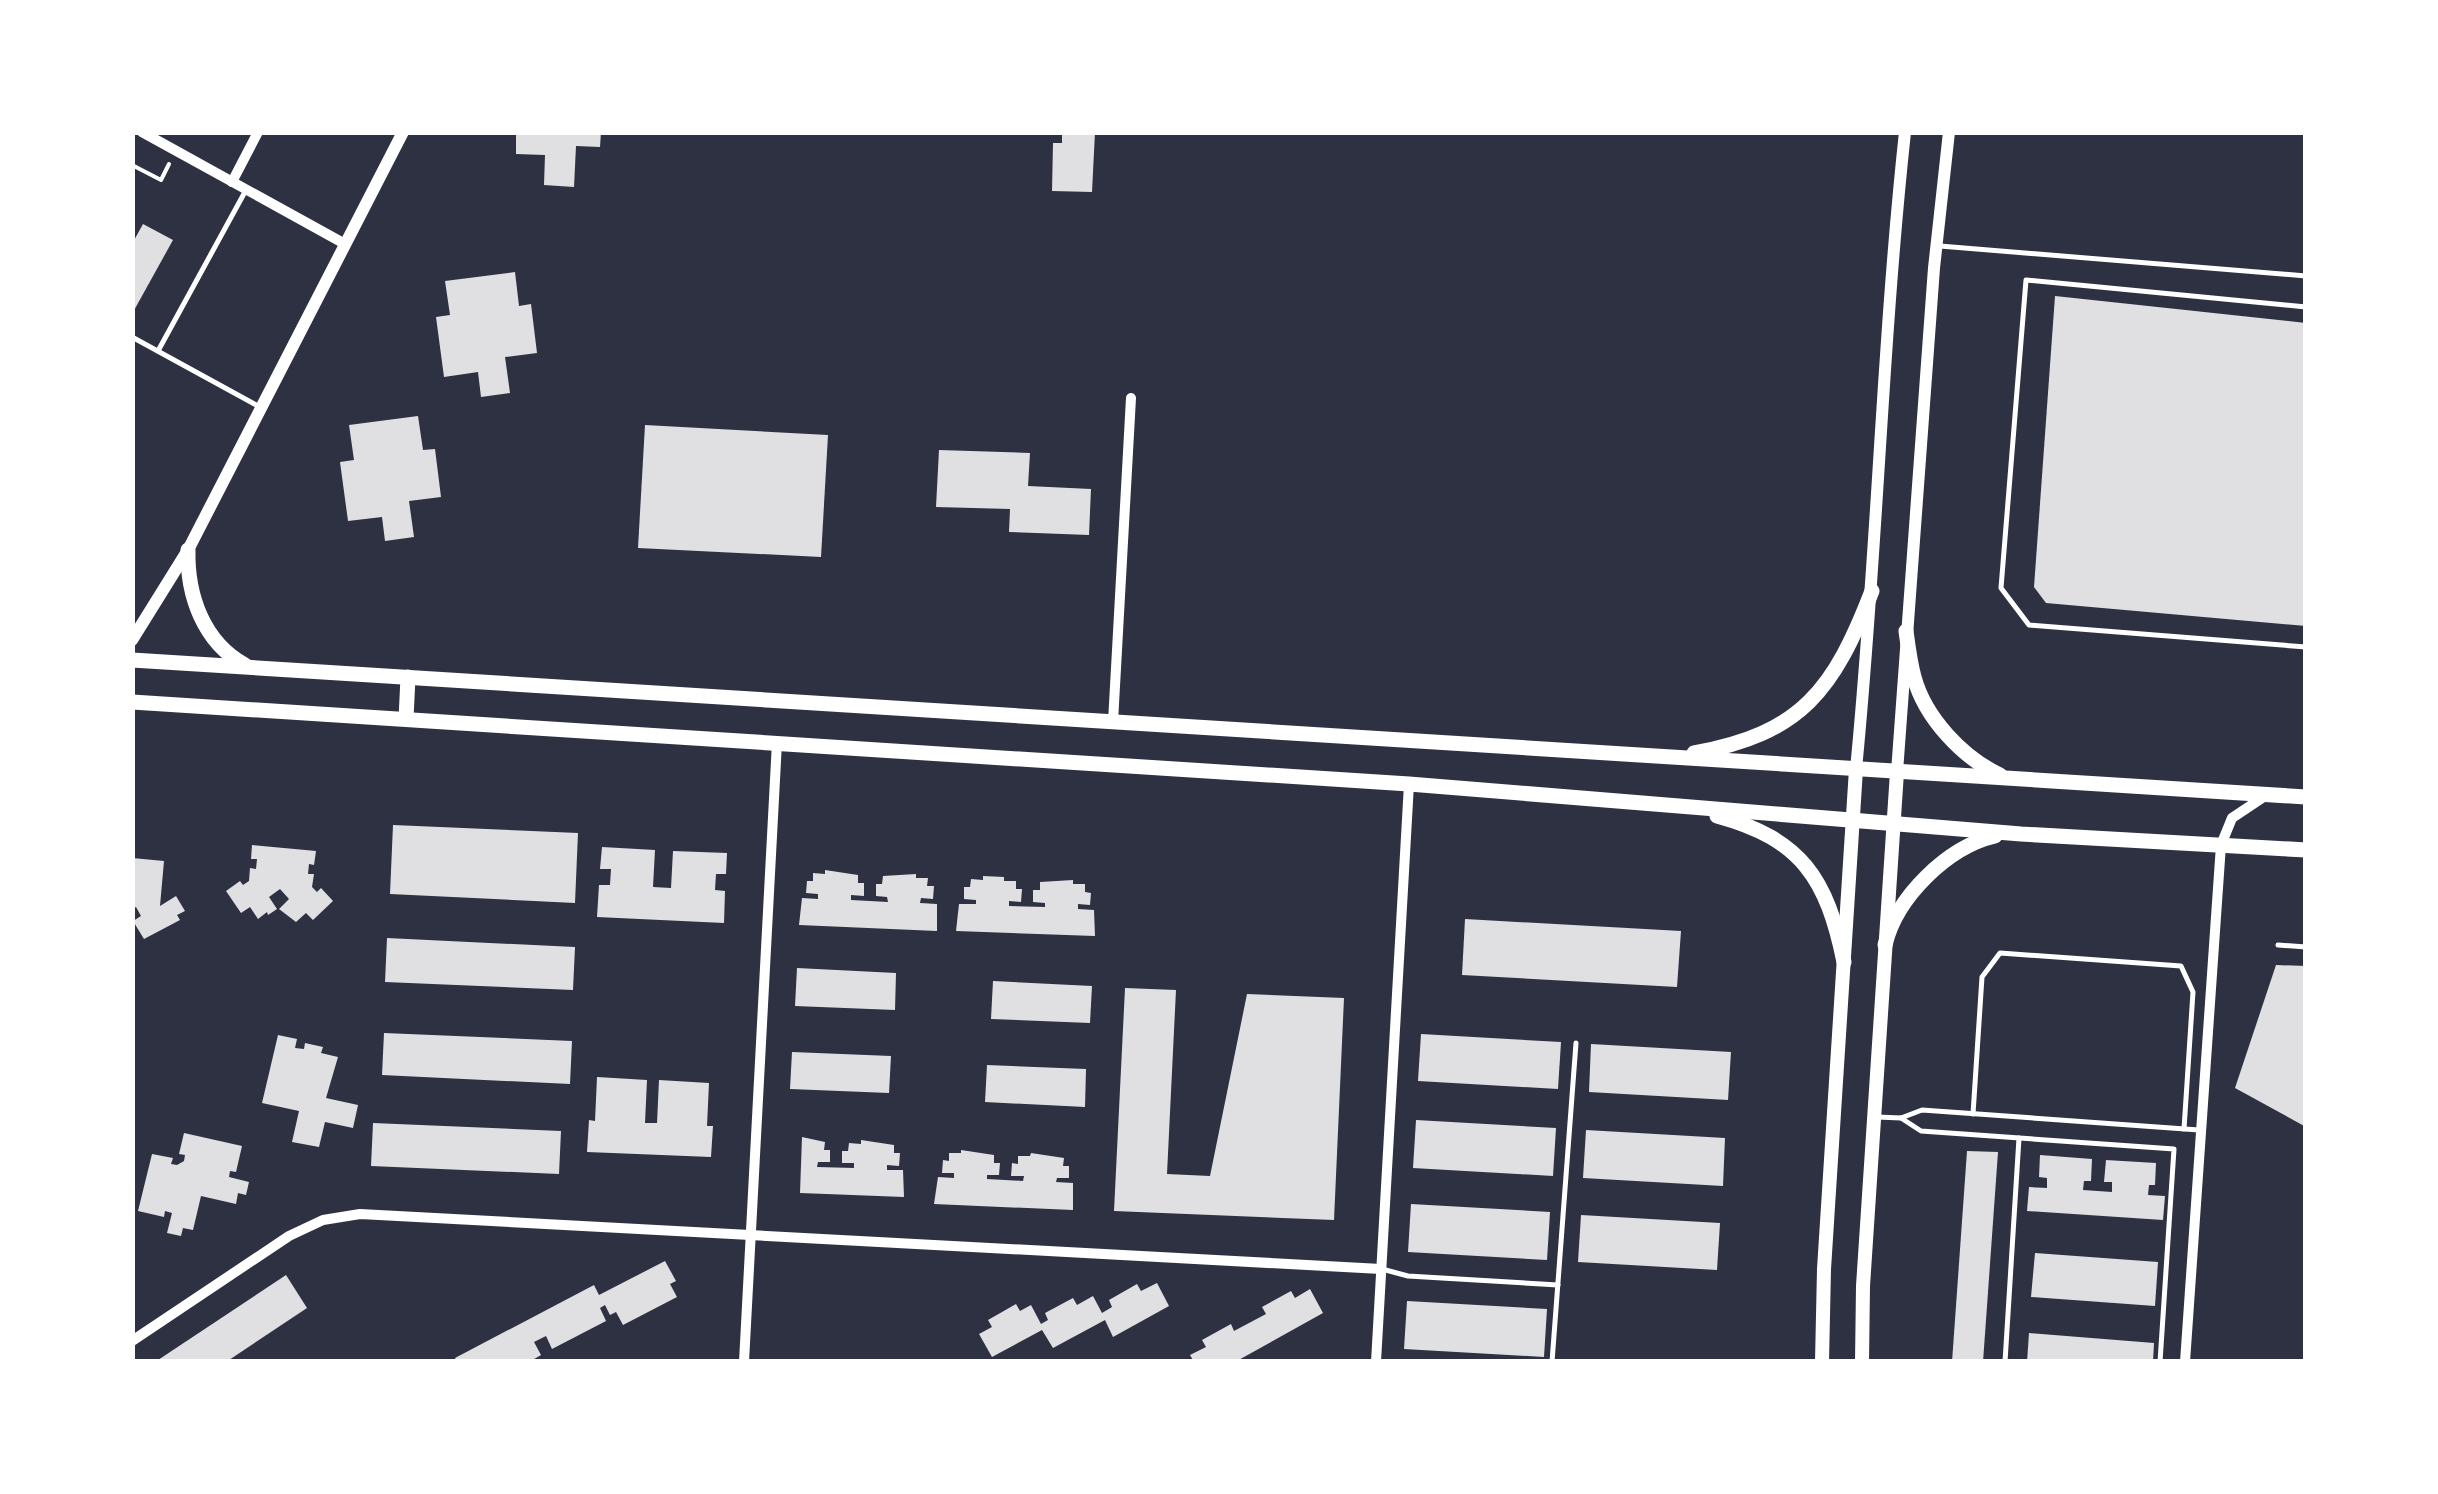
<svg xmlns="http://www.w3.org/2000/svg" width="2438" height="1494" font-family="Signika,sans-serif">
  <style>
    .building { fill: #e0e0e3 }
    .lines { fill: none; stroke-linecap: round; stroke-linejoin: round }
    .path { stroke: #fff; stroke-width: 4 }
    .service { stroke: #fff; stroke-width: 5 }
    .minor { stroke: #fff; stroke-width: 10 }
    .tertiary { stroke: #fff; stroke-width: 12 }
    .secondary { stroke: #fff; stroke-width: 14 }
    .primary { stroke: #fff; stroke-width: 15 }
  </style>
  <rect width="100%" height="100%" fill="#2d3142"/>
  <g class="building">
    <path d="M516,132H601L600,147L576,146L574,187L544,185L545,155L516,154Z"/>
    <path d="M1062,132H1095L1092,192L1052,191L1053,143H1062Z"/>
    <path d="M143,224L173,240L132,314V244Z"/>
    <path d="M515,272L519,306L531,304L537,353L505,357L510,393L481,397L478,372L444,377L436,317L450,315L445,281Z"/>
    <path d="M2055,296L2306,323V626L2046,603L2034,587Z"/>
    <path d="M418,416L423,450L435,449L441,497L409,501L414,537L385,541L382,517L348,521L340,462L354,460L349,425Z"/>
    <path d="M645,425L828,435L821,557L638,548Z"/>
    <path d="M939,450L1030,453L1028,486L1091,489L1089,535L1009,532L1010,509L936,507Z"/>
    <path d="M393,825L578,833L575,903L390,894Z"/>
    <path d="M252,845L316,851L314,865L309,864L308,874H314L312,887L317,892L321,888L333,901L313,920L306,913L296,922L279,909L289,899L280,889L269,897L277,909L268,915L267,912L258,919L250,907L241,913L226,891L240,881L243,885L249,881L250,868L256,869L257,859H251Z"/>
    <path d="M602,847L655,850L653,887L671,888L673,851L727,853L726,874H716L715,890L725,891L724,923L597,917L599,885H610L611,869H600Z"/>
    <path d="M132,858L164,861L160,906L176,896L185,911L177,915L180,920L144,939L133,921L141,916L136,907L132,909Z"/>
    <path d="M825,870L858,875V883H864V896L851,895V900L888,902L887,897L876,896V884H882L883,876L916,874V878H928L927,886H934L933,899L921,898L920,903L937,904V931L799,925L802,898L818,899V894L806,893L807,881H813V873L825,874Z"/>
    <path d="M983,876L1004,877V881H1016V889H1022L1021,902L1009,901V906L1045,907V903L1033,902V890H1040V882L1073,880V884H1085V892L1091,893L1090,905L1078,904V909L1094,910L1095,936L956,931L959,904H976V900L964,899V887H970L971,879L983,880Z"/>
    <path d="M1465,919L1681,931L1677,987L1462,975Z"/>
    <path d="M387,938L575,947L573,990L385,982Z"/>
    <path d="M2276,965L2306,966V1127L2235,1088Z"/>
    <path d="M797,968L896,973L895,1010L795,1006Z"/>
    <path d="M993,981L1092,986L1090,1023L991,1019Z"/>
    <path d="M1125,988L1176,990L1167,1174L1210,1176L1247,994L1344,998L1334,1220L1114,1211Z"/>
    <path d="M384,1033L572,1041L570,1084L382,1075Z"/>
    <path d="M1421,1034L1561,1042L1558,1089L1418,1081Z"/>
    <path d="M278,1035L297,1039L295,1048L304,1049L305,1043L323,1047L321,1053L338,1057L326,1098L358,1105L353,1128L325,1122L319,1147L292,1142L299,1111L262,1103Z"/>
    <path d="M1591,1044L1731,1052L1728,1100L1589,1092Z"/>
    <path d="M792,1052L891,1056L889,1093L790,1089Z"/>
    <path d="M987,1065L1086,1069L1085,1107L985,1102Z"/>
    <path d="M597,1077L647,1080L645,1123H657L659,1080L709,1083L707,1126H713L711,1157L587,1152L589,1120L595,1121Z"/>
    <path d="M1416,1120L1556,1128L1553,1176L1413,1168Z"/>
    <path d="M373,1123L561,1131L559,1174L371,1166Z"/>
    <path d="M1586,1130L1725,1138L1723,1186L1583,1178Z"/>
    <path d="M184,1133L242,1146L236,1172L230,1171L229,1177L249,1182L246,1195L238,1193L236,1204L201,1196L193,1230L183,1228L181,1236L167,1233L172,1213L165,1211L164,1217L138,1211L152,1154L173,1158L171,1164L177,1165L184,1161L185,1155L179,1154Z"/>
    <path d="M802,1137L825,1142L824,1150H830V1162H818L817,1167L854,1168V1163H842V1151H848L849,1143L861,1144V1140L894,1145V1153H900L899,1166L887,1165V1170H903L904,1197L800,1193Z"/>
    <path d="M961,1150L994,1155V1163H1000L999,1175H987V1179L1023,1181L1024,1176H1011L1012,1163L1018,1164V1156H1030L1031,1153L1064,1158L1063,1166H1069V1178H1057L1056,1182L1073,1183V1210L934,1204L938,1177L954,1178V1173H942L943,1160L949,1161V1153H961Z"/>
    <path d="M1967,1151L1998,1152L1983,1362H1952Z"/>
    <path d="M2040,1155L2092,1159L2091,1181H2084L2083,1190L2112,1192V1182H2104L2106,1160L2156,1163L2155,1185H2149L2148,1195L2165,1196L2163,1220L2027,1211L2029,1187L2047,1188V1178L2039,1177Z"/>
    <path d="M1411,1204L1550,1212L1547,1260L1408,1252Z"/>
    <path d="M1581,1215L1720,1223L1717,1270L1578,1262Z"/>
    <path d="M2035,1253L2158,1262L2155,1306L2031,1297Z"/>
    <path d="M665,1261L676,1281L670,1284L677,1297L623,1325L616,1312L610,1315L605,1305L600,1308L606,1321L552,1349L546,1336L534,1342L541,1355L529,1362H457L455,1358L594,1285L599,1295Z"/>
    <path d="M286,1275L307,1308L226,1362H155Z"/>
    <path d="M1157,1283L1169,1306L1113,1337L1105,1320L1053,1348L1042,1330L992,1357L979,1334L992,1327L988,1320L1016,1304L1020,1311L1031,1305L1041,1324L1048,1320L1045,1313L1073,1298L1077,1305L1093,1296L1102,1313L1112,1307L1109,1300L1137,1284L1141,1291Z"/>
    <path d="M1310,1289L1323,1313L1235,1362H1194L1190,1355L1206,1347L1202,1340L1231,1324L1234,1331L1266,1314L1262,1307L1291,1291L1295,1298Z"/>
    <path d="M1407,1301L1547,1309L1544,1357L1404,1349Z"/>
    <path d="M2029,1333L2154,1343L2153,1362H2027Z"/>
  </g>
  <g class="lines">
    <path class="path" d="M132,165L161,180L169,164"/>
    <g class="service">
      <path d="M1940,246L2306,276"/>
      <path d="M2306,307L2026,280L2001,588L2029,625L2306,647"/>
      <path d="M132,337L258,406"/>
      <path d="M158,351L246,190"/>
      <path d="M2278,945L2306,947"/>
      <path d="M1973,1114L1982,977L2000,953L2181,966L2193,992L2184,1129"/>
      <path d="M1877,1117L1901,1118L1922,1110L2199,1130"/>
      <path d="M1901,1118L1921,1131L2174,1149L2160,1362"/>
      <path d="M1382,1269L1408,1276L1558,1285"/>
      <path d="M1552,1362L1576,1043"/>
      <path d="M2005,1362L2019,1138"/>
    </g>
    <g class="minor">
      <path d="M142,132L345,244"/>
      <path d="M232,182L258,132"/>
      <path d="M1113,722L1131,398"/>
      <path d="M132,1341L289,1236L323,1220L360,1214L1381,1269"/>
      <path d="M744,1362L777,742"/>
      <path d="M1376,1362L1409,784"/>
      <path d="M2185,1362L2221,845L2232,818L2262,798"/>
    </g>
    <g class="tertiary">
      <path d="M132,640L188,550L403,132"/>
      <path d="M1856,769C1877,557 1882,344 1905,132"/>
      <path d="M1897,772L1934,268L1949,132"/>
    </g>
    <g class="secondary">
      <path d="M1822,1362L1824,1269L1856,769"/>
      <path d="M1862,1362L1863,1286L1897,772"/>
    </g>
    <g class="primary">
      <path d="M188,550C187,595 203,642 245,665"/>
      <path d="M1906,631C1908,646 1910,662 1914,677C1925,718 1963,758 2000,775"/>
      <path d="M132,660L2306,797"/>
      <path d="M132,702L1409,784L2021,834L2306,850"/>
      <path d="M406,719L408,677"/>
      <path d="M1694,753C1802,734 1834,689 1872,591"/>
      <path d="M1717,816C1802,839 1827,879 1844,962"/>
      <path d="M1885,945C1896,898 1947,847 1995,836"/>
    </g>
  </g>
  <rect width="2438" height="1494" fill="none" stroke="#ffffff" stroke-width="270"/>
</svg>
